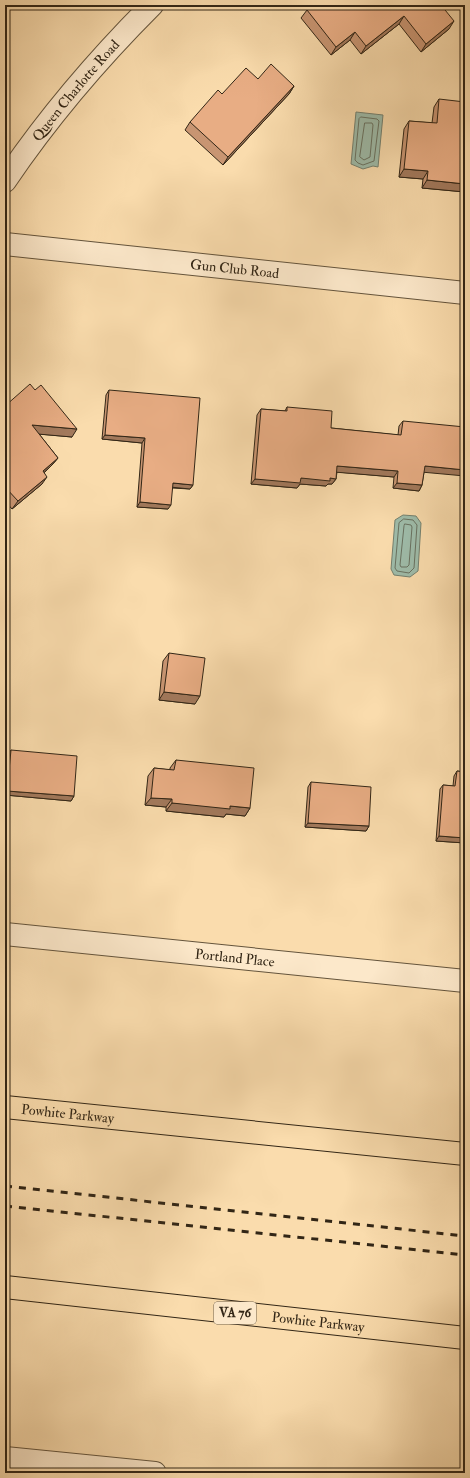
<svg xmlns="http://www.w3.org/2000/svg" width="470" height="1478" font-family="'IM FELL Double Pica',serif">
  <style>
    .water { fill: #9ebcaa; stroke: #73806f }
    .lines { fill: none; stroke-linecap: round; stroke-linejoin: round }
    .shore { stroke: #687160; stroke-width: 1 }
    .minor-casing { stroke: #64543c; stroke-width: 24 }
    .motorway-casing { stroke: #322616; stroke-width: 24 }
    .minor { stroke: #fce8ca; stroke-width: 22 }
    .motorway { stroke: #fadcad; stroke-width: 22 }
    .rail { stroke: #322616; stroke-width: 3; stroke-dasharray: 7 7; stroke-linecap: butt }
    .wall { fill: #c89572; stroke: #322616 }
    .shaded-wall { fill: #a2795c; stroke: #322616 }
    .building { fill: #e8ad84; stroke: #322616 }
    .labels { text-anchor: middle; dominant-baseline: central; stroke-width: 3; stroke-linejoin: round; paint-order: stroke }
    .shield { fill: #fce8ca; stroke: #6f604c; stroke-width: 1 }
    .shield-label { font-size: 13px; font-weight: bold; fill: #322616 }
    .street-label { font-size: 14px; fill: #322616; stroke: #fce8ca }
  </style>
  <rect width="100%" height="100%" fill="#fadcad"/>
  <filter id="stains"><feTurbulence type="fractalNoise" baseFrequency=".005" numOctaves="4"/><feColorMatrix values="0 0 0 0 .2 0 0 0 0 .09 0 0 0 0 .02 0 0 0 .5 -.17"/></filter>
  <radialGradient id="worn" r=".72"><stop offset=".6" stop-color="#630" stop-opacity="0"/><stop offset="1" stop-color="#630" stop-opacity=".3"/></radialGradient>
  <g class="water">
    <path d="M356,112L383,115L378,167L373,166L363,169L351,164Z"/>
    <path d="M403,515L416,516L421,523L418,571L410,577L394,575L391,569L395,520Z"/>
  </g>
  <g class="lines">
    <g class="shore">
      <path d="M361,117L377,119L379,121L374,161L363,165L358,163L355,160L359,119Z"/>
      <path d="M365,123H372L373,125L370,157L364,160L360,157Z"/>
      <path d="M404,519L413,520L417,525L414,568L409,573L397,571L395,568L399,523Z"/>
      <path d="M405,524L411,525L412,527L409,565L407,567H401L400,565L404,526Z"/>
    </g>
    <defs>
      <g id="minor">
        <path id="s1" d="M5,181C47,119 99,58 152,5"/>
        <path id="s2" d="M5,244L465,293"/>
        <path id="s3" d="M5,934L465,981"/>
        <path d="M5,1458L155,1473"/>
      </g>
      <g id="motorway">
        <path id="s4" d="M5,1107L465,1154"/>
        <path id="s5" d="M5,1287L465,1338"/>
      </g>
    </defs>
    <use href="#minor" class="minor-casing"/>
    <use href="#motorway" class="motorway-casing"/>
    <use href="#minor" class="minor"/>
    <use href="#motorway" class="motorway"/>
    <g class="rail">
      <path d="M5,1186L465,1236"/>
      <path d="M5,1206L465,1255"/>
    </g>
  </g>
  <g class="wall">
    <path d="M441,5L449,29L421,52L399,24L361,54L350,40L331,55L301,18L307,10Z"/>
    <path d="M258,79L294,86L289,94L223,165L185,130L190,122L222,94Z"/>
    <path d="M439,99L465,192L422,188L423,179L399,177L404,129L409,121L432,123L434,107Z"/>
    <path d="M109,390L193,485L190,489L172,488L168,509L137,507L142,443L102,439L106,395Z"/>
    <path d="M5,406L72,437L39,434L58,458L52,465L44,473L42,484L12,509L5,501Z"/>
    <path d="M287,407L331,428L398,435L399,426L403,421L424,472L422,485L419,491L393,488L394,477L337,472L336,479L332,484H328L326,486L300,484L297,488L251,484L257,415L261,409L285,411Z"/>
    <path d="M169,653L195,704L159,700L163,661Z"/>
    <path d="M11,750L74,796L71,801L5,795V784L8,754Z"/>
    <path d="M176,760L250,808L245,816L226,814L224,817L166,811V807L145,805L148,776L154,768L170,770V768Z"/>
    <path d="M457,771L465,772V843L436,841L440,789L443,785L453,786L454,776Z"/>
    <path d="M311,782L369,826L366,831L305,827L308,787Z"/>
  </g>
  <g class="shaded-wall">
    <path d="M404,16L399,24L361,54L366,46Z"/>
    <path d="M454,21L449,29L421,52L426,44Z"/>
    <path d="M355,32L350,40L331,55L336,47Z"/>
    <path d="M294,86L289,94L223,165L228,157Z"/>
    <path d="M404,169L428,171L423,179L399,177Z"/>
    <path d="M427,180L465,184V192L422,188Z"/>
    <path d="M32,425L77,429L72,437L26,433Z"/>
    <path d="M105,435L145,438L142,443L102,439Z"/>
    <path d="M58,458L52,465L37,479L43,471Z"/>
    <path d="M337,466L398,471L394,477L334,472Z"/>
    <path d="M425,466L465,470V476L421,472Z"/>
    <path d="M47,477L42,484L12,509L18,501Z"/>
    <path d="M301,478H330L336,479L332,484H328L326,486L300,484L297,488L251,484L255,479Z"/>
    <path d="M173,483L193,485L190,489L170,487Z"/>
    <path d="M397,483L422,485L419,491L393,488Z"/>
    <path d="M140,502L171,505L168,509L137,507Z"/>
    <path d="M164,692L200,696L195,704L159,700Z"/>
    <path d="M7,791L74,796L71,801L5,795V794Z"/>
    <path d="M151,798L172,799L166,807L145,805Z"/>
    <path d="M172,803L230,806L250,808L245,816L226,814L224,817L166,811Z"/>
    <path d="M308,823L369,826L366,831L305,827Z"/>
    <path d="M439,836L465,838V843L436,841Z"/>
  </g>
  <g class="building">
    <path d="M313,5H441L454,21L426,44L404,16L366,46L355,32L336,47L307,10Z"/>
    <path d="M271,64L294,86L228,157L190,122L218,90L222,94L246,68L258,79Z"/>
    <path d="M439,99L465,102V184L427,180L428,171L404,169L409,121L437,123Z"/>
    <path d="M30,384L35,390L41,385L77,429L32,425L58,458L43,471L47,477L18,501L5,487V416L8,413L5,410V406Z"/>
    <path d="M109,390L200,398L193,485L173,483L171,505L140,502L145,438L105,435Z"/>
    <path d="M287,407L332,411L331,428L401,435L403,421L465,427V470L425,466L422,485L397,483L398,471L337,466L336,479L330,478V481L301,478L300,483L255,479L261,409L287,411Z"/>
    <path d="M169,653L205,658L200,696L164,692Z"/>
    <path d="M11,750L77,756L74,796L7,791Z"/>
    <path d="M176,760L254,768L250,808L230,806V809L172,803V799L151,798L154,768L174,770Z"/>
    <path d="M457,771L465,772V838L439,836L443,785L455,786Z"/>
    <path d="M311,782L371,787L369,826L308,823Z"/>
  </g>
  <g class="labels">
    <rect class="shield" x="214" y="1302" width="42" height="22" rx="3"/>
    <g class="shield-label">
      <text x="235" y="1313">VA 76</text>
    </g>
    <g class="street-label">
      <text stroke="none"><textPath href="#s1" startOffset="115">Queen Charlotte Road</textPath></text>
      <text stroke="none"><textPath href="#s2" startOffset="231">Gun Club Road</textPath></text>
      <text stroke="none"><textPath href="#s3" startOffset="231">Portland Place</textPath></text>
      <text stroke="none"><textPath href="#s4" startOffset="63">Powhite Parkway</textPath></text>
      <text stroke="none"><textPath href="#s5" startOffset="315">Powhite Parkway</textPath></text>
    </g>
  </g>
  <rect width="470" height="1478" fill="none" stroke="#fadcad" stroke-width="20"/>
  <rect x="6" y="6" width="458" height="1466" fill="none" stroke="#322616" stroke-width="2"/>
  <rect x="10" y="10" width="450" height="1458" fill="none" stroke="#322616"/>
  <rect width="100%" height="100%" filter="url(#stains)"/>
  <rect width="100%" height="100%" fill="url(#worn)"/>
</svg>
